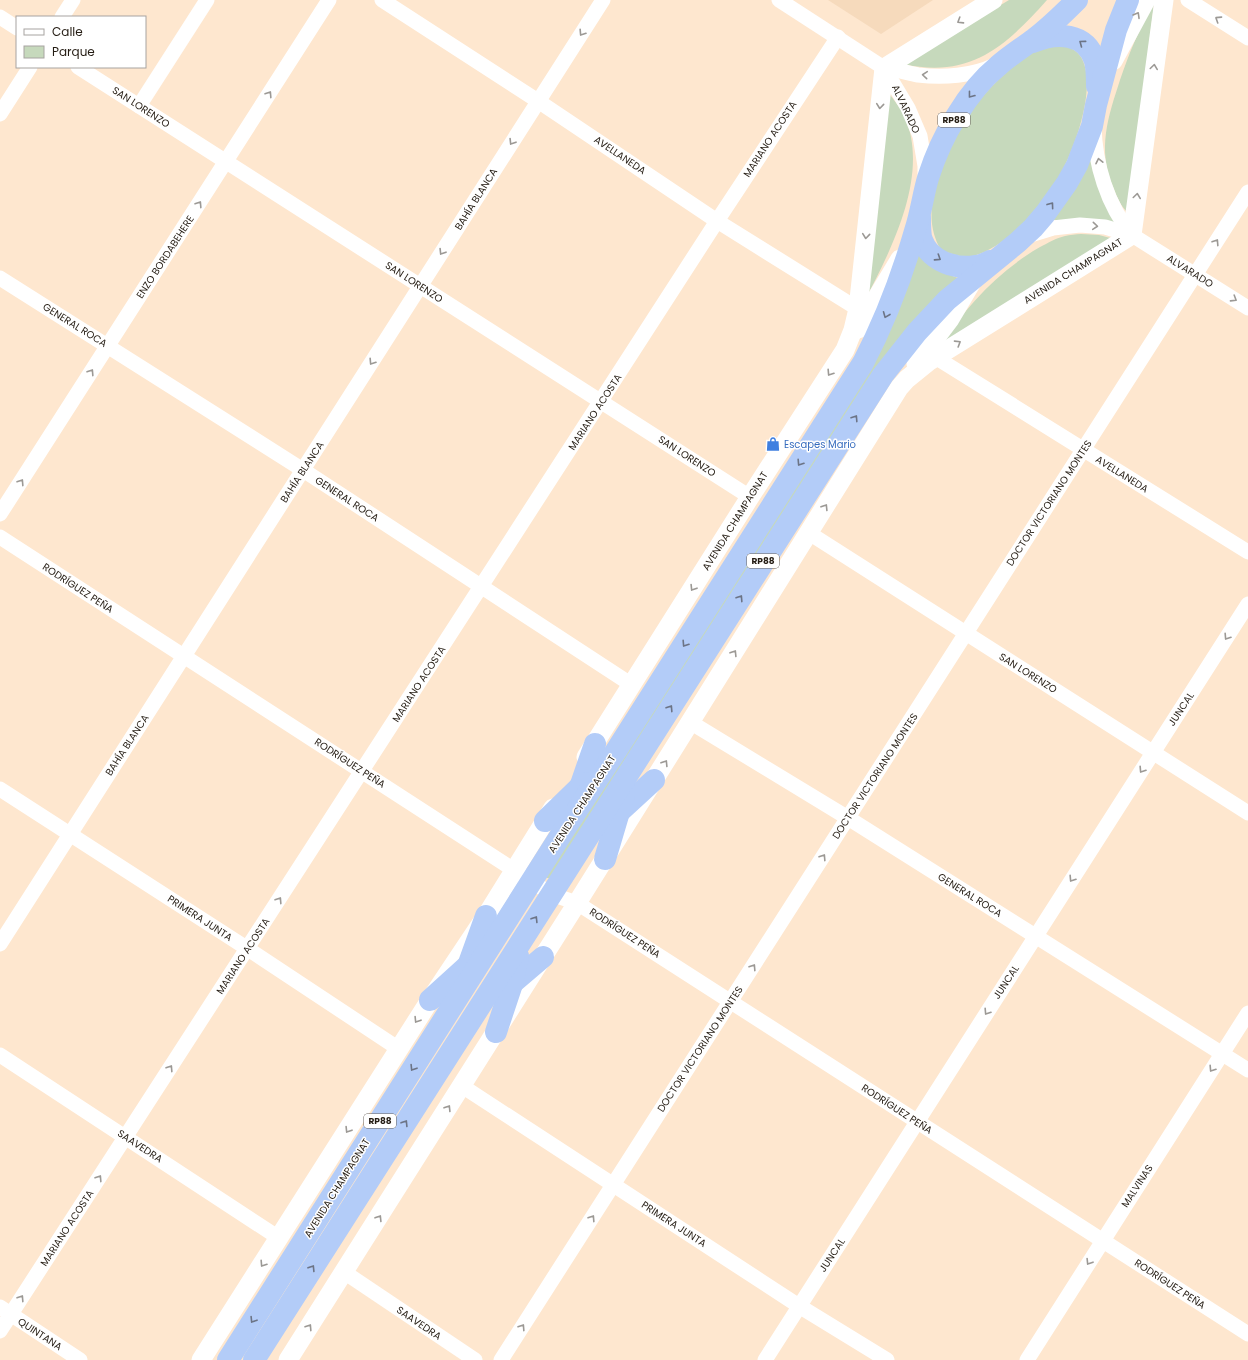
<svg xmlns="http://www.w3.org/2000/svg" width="1248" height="1360" font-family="Poppins,sans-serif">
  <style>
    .built { fill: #f6dabc }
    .green { fill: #c6d9bc }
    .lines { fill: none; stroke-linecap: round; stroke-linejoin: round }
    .minor { stroke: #fff; stroke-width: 15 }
    .tertiary { stroke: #fff; stroke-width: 19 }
    .trunk { stroke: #b3ccf8; stroke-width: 22 }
    .oneway { stroke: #9c9995 }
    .oneway2 { stroke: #6c7486 }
    .labels { text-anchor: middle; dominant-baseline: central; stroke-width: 3; stroke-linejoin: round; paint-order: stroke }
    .shield { fill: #fff; stroke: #66605a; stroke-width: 1 }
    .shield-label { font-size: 9px; font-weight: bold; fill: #241c13 }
    .street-label { font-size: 10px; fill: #241c13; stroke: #fff }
    .shop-label { font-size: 10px; fill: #366cbe; stroke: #fff; text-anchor: start }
  </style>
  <rect width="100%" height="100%" fill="#fee7cf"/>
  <path class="built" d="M828,0H933L881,34Z"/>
  <g class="green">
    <path d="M1009,0H1047C1005,47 970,79 903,64Z"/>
    <path d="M1154,4L1128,213C1120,205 1117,197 1113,187C1097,149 1108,117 1120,80C1129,54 1139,28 1154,4Z"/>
    <path d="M1065,45C1071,48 1077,51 1081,57C1100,89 1069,166 1049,194C1033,217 997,254 967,257C964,257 960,256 956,255C940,251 939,249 934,234C925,202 942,164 956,136C960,129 963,121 967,114C971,109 977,104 981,98C999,78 1021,56 1047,46C1052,44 1059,45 1065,45Z"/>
    <path d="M888,92C893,99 900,107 904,115C931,174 891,250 864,302Z"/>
    <path d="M1091,150L1121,227L1070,220H1053Z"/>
    <path d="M1081,234L1099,235L1114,239L940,346C965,307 1000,270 1040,247C1048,243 1056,238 1065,236C1070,235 1076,234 1081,234Z"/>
    <path d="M916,252L939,271L958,278L552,878H547L545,877L858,385Z"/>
  </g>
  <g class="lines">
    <g class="minor">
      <path d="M382,0L538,101L717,221L858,309"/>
      <path d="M779,0L884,68L908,108L920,136L925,166V178"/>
      <path d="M1188,0L1248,38"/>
      <path d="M0,17L17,28"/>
      <path d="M62,17L73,0"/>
      <path d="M78,67L750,497"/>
      <path d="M884,68C896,69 907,73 918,75C943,78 973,76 995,65"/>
      <path d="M139,106L207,0"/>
      <path d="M0,114L30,67"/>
      <path d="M1094,126C1095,164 1107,205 1132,235"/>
      <path d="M1027,236L1053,228L1080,225L1105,227L1132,235L1248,308"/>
      <path d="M0,278L303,470L632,685"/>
      <path d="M935,357L1248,552"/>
      <path d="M0,514L329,0"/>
      <path d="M809,533L1248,813"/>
      <path d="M0,537L551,894L577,903L1248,1334"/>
      <path d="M690,722L848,818L1248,1070"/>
      <path d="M0,789L248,949L399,1049"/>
      <path d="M0,944L603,0"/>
      <path d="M0,1055L279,1238"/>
      <path d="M462,1086L799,1306L887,1360"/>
      <path d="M344,1272L475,1360"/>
      <path d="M0,1307L80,1360"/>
      <path d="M0,1331L717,221L838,37"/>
      <path d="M501,1360L1248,192"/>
      <path d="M765,1360L1248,604"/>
      <path d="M1027,1360L1248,1013"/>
    </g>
    <g class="tertiary">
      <path d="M1113,61L1146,0"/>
      <path d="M858,329L900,259"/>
      <path d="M916,364L950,319L972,282"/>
      <path d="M586,757L750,497L845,350L853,330L858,309L884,68L993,0"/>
      <path d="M201,1360L430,1000L486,916L553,808"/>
      <path d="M288,1360L577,903L899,388L907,379L928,362L1132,235L1164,0"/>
    </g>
    <g class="trunk">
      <path d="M1033,42C1056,32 1086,32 1095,61C1097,69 1097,78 1097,86"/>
      <path d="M920,218C920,224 920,231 921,237C929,265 967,274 990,261"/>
      <path d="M577,796L595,744"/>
      <path d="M617,814L654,780"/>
      <path d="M545,821L584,783"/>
      <path d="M605,859L624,795"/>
      <path d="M468,966L486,916"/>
      <path d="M509,986L543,957"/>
      <path d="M430,1000L473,961"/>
      <path d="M496,1032L512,984L518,956"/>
      <path d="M228,1360L564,830L614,754L863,363C885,321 902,276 915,231C921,213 923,195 928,178C935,156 945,134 957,115C968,97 982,79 998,66C1009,56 1022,48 1034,39C1050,27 1063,14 1077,0"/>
      <path d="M254,1360L883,375L917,332L947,300L1018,242L1033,228L1045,214L1067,183L1077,165L1092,126L1096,105L1116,30L1128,0"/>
    </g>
  </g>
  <defs><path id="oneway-chevron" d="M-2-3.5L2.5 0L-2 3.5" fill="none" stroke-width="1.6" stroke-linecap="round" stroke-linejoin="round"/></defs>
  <g class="oneway">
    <use href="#oneway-chevron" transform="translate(1137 15) rotate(-60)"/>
    <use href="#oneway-chevron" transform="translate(1218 19) rotate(-147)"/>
    <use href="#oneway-chevron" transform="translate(960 21) rotate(148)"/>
    <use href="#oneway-chevron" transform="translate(582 33) rotate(123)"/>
    <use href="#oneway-chevron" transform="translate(1154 67) rotate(-82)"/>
    <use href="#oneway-chevron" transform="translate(925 75) rotate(-175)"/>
    <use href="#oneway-chevron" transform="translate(269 94) rotate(-57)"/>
    <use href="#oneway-chevron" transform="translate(880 106) rotate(96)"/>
    <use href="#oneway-chevron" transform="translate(512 142) rotate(122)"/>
    <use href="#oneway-chevron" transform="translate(1099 161) rotate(-102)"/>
    <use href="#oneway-chevron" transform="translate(1137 196) rotate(-82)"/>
    <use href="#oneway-chevron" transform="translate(199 204) rotate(-57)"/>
    <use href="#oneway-chevron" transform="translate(1095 226) rotate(5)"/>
    <use href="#oneway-chevron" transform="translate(866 236) rotate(96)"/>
    <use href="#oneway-chevron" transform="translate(1216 242) rotate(-57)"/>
    <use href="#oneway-chevron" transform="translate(442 252) rotate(122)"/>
    <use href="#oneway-chevron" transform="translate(1234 299) rotate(32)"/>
    <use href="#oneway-chevron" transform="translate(958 343) rotate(-32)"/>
    <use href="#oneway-chevron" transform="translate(372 362) rotate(123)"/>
    <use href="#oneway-chevron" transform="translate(91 372) rotate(-57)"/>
    <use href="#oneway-chevron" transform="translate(830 373) rotate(123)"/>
    <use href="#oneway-chevron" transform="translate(21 482) rotate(-57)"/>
    <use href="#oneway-chevron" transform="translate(825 507) rotate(-58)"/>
    <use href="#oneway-chevron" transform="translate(693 588) rotate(122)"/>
    <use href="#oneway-chevron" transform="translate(1227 637) rotate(123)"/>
    <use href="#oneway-chevron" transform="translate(734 653) rotate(-58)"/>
    <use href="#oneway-chevron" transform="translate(665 763) rotate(-58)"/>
    <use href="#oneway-chevron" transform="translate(1142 770) rotate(123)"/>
    <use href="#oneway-chevron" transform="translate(823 857) rotate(-57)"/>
    <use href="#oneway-chevron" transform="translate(1072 879) rotate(123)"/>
    <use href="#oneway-chevron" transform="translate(279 900) rotate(-57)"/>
    <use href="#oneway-chevron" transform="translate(753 967) rotate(-57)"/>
    <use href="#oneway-chevron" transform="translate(987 1012) rotate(123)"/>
    <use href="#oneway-chevron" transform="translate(417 1020) rotate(122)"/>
    <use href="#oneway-chevron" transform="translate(170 1068) rotate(-57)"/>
    <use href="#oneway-chevron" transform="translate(1212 1069) rotate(123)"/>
    <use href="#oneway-chevron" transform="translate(448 1108) rotate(-58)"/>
    <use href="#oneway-chevron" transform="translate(348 1130) rotate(122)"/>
    <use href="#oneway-chevron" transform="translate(99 1178) rotate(-57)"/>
    <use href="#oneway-chevron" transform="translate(379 1218) rotate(-58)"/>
    <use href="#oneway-chevron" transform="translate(592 1218) rotate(-57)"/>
    <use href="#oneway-chevron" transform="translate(1089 1262) rotate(122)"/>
    <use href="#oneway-chevron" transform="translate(263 1264) rotate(123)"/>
    <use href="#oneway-chevron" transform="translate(21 1298) rotate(-57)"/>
    <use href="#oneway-chevron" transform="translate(309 1327) rotate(-57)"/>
    <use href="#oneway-chevron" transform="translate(522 1327) rotate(-57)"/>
  </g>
  <g class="oneway2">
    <use href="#oneway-chevron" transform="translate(1082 43) rotate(-143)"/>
    <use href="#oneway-chevron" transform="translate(971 95) rotate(128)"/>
    <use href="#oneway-chevron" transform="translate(1051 205) rotate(-54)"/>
    <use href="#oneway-chevron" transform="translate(938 258) rotate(33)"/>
    <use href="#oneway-chevron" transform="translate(886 315) rotate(112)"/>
    <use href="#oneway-chevron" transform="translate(855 418) rotate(-57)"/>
    <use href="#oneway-chevron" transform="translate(800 463) rotate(123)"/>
    <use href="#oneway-chevron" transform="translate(740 598) rotate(-57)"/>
    <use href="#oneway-chevron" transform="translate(685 644) rotate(123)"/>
    <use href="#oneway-chevron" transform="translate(670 708) rotate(-57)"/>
    <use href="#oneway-chevron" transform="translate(535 919) rotate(-58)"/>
    <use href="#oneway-chevron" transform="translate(413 1068) rotate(122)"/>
    <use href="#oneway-chevron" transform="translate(405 1123) rotate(-58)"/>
    <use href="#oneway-chevron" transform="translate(312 1268) rotate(-58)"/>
    <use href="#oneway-chevron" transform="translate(253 1320) rotate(122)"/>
  </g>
  <defs>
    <symbol id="shop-bare" viewBox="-9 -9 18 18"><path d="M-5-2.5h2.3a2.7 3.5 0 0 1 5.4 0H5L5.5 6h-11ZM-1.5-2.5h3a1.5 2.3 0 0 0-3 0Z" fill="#3f7fe0" stroke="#fff" stroke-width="2.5" paint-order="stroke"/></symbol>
  </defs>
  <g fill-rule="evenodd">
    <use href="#shop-bare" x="763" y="434" width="20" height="20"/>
  </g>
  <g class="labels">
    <g class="shield">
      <rect x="938" y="113" width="32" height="14" rx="3"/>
      <rect x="747" y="554" width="32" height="14" rx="3"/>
      <rect x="364" y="1114" width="32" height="14" rx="3"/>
    </g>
    <g class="shield-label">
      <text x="954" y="120">RP88</text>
      <text x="763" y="561">RP88</text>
      <text x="380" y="1121">RP88</text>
    </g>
    <g class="street-label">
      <text transform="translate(141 107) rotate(33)">SAN LORENZO</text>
      <text transform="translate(906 109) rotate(65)">ALVARADO</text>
      <text transform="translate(770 139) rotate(-57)">MARIANO ACOSTA</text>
      <text transform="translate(620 155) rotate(34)">AVELLANEDA</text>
      <text transform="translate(476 199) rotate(-58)">BAHÍA BLANCA</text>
      <text transform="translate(165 257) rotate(-57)">ENZO BORDABEHERE</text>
      <text transform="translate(1073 271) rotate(-32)">AVENIDA CHAMPAGNAT</text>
      <text transform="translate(1190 271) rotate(32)">ALVARADO</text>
      <text transform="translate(414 282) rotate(33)">SAN LORENZO</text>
      <text transform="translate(75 325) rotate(32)">GENERAL ROCA</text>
      <text transform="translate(595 412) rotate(-57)">MARIANO ACOSTA</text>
      <text transform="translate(687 456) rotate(33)">SAN LORENZO</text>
      <text transform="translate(302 472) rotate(-57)">BAHÍA BLANCA</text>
      <text transform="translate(1122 474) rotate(32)">AVELLANEDA</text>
      <text transform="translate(347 499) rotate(33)">GENERAL ROCA</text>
      <text transform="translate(1049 503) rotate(-57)">DOCTOR VICTORIANO MONTES</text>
      <text transform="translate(735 521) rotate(-58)">AVENIDA CHAMPAGNAT</text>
      <text transform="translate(78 588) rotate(33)">RODRÍGUEZ PEÑA</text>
      <text transform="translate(1028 673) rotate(32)">SAN LORENZO</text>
      <text transform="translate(419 684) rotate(-57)">MARIANO ACOSTA</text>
      <text transform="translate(1181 709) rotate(-57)">JUNCAL</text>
      <text transform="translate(127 745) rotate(-57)">BAHÍA BLANCA</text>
      <text transform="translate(350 763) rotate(33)">RODRÍGUEZ PEÑA</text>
      <text transform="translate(875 776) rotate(-57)">DOCTOR VICTORIANO MONTES</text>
      <text transform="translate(582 804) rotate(-57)">AVENIDA CHAMPAGNAT</text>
      <text transform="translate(970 895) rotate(32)">GENERAL ROCA</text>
      <text transform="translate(200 918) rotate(33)">PRIMERA JUNTA</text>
      <text transform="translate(625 933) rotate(33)">RODRÍGUEZ PEÑA</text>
      <text transform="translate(243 956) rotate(-57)">MARIANO ACOSTA</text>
      <text transform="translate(1006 982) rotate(-57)">JUNCAL</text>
      <text transform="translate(700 1049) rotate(-57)">DOCTOR VICTORIANO MONTES</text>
      <text transform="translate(897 1109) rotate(33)">RODRÍGUEZ PEÑA</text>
      <text transform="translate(140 1146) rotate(33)">SAAVEDRA</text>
      <text transform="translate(1137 1186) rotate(-57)">MALVINAS</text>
      <text transform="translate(337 1188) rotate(-58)">AVENIDA CHAMPAGNAT</text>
      <text transform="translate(674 1224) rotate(33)">PRIMERA JUNTA</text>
      <text transform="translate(67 1228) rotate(-57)">MARIANO ACOSTA</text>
      <text transform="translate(832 1255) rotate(-57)">JUNCAL</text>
      <text transform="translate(1170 1284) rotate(33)">RODRÍGUEZ PEÑA</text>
      <text transform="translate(419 1323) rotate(34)">SAAVEDRA</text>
      <text transform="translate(40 1334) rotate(33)">QUINTANA</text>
    </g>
    <g class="shop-label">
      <text x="784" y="444">Escapes Mario</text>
    </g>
  </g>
  <rect x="16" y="16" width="130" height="52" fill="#ffffff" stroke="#a7a4a1"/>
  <rect x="24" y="29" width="20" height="6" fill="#ffffff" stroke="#a7a4a1"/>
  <text x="52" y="36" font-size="12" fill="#241c13">Calle</text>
  <rect x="24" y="46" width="20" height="12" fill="#c6d9bc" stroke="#a7a4a1"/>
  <text x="52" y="56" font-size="12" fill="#241c13">Parque</text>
</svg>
